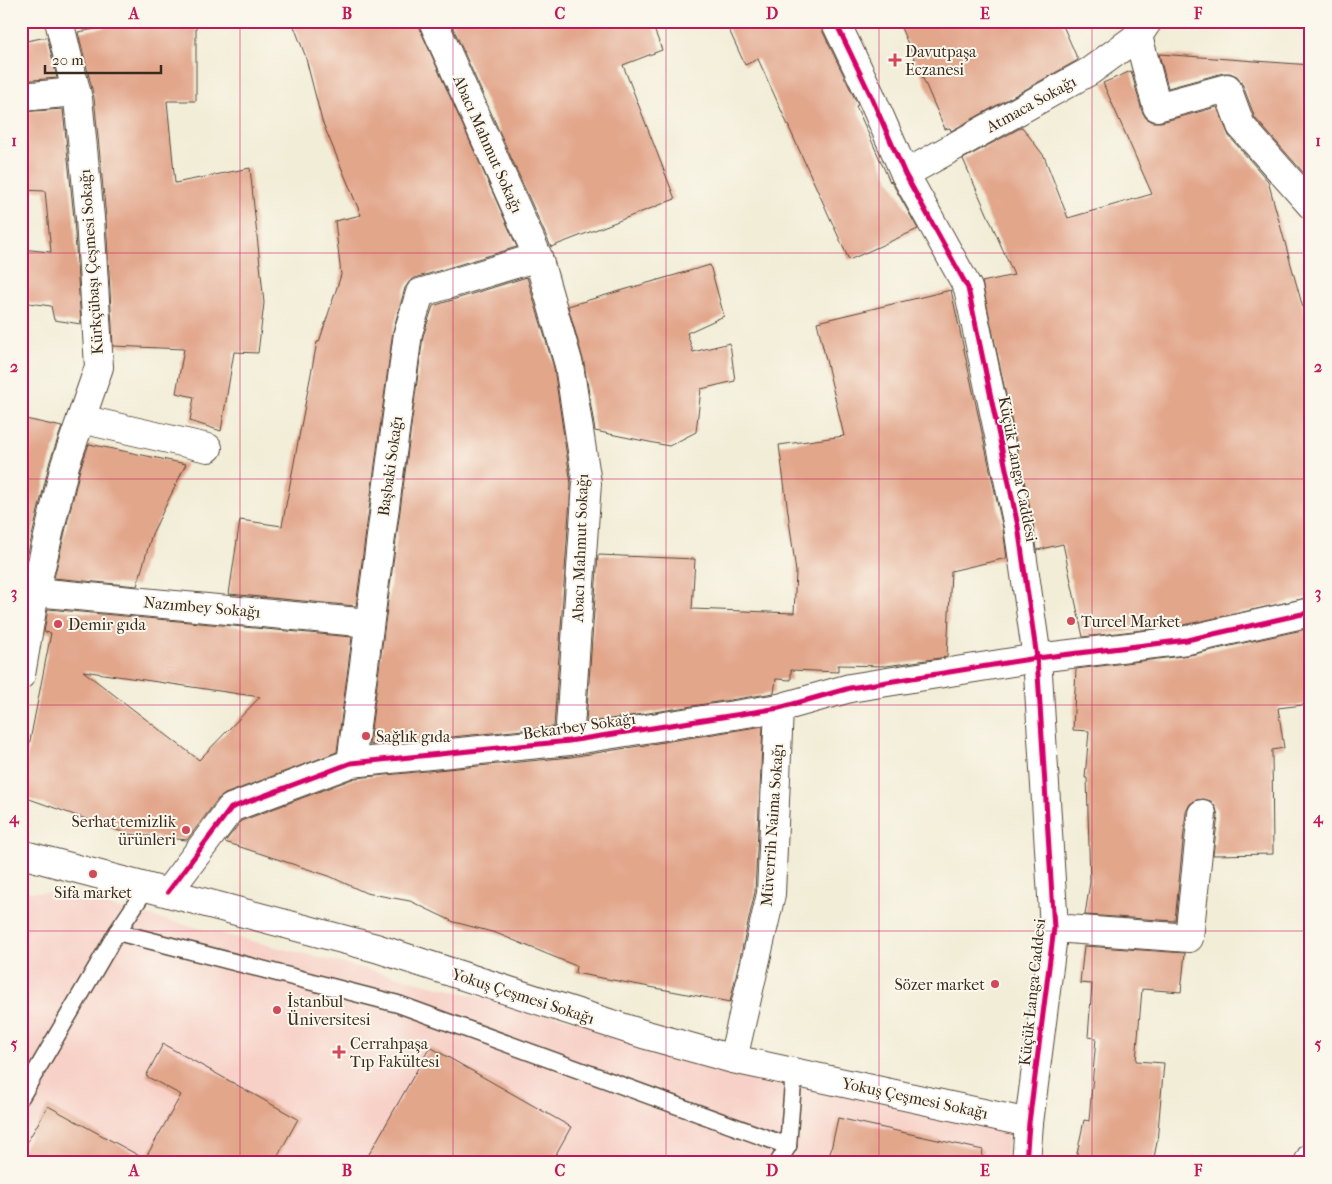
<svg xmlns="http://www.w3.org/2000/svg" width="1332" height="1184" font-family="'IM FELL French Canon',serif">
  <style>
    .built { fill: #f7d1c8 }
    .building { fill: #e2a68b; fill-rule: evenodd }
    .lines { fill: none; stroke-linecap: round; stroke-linejoin: round }
    .service-casing { stroke: #56473a; stroke-width: 19 }
    .minor-casing { stroke: #56473a; stroke-width: 30 }
    .tertiary-casing { stroke: #56473a; stroke-width: 30 }
    .service { stroke: #fff; stroke-width: 16 }
    .minor { stroke: #fff; stroke-width: 28 }
    .tertiary { stroke: #fff; stroke-width: 28 }
    .cycleway-casing { stroke: #fbf7ec; stroke-width: 8 }
    .cycleway { stroke: #d6006c; stroke-width: 5 }
    .grid { fill: none; stroke: #c2185b; stroke-width: 1; stroke-opacity: 0.55 }
    .poi-dot { fill: #d1495b; stroke: #fbf7ec; stroke-width: 2 }
    .labels { text-anchor: middle; dominant-baseline: central; stroke-width: 4; stroke-linejoin: round; paint-order: stroke }
    .poi-label { font-size: 16px; fill: #3b2a1e; stroke: #fbf7ec; text-anchor: start }
    .street-label { font-size: 16px; fill: #3b2a1e; stroke: #fbf7ec }
    .neatline { fill: none; stroke: #c2185b; stroke-width: 2 }
    .grid-label { font-size: 16px; text-anchor: middle; font-weight: bold; fill: #c2185b }
  </style>
  <rect width="100%" height="100%" fill="#fbf7ec"/>
  <filter id="ink" filterUnits="userSpaceOnUse"><feTurbulence type="fractalNoise" baseFrequency=".02" numOctaves="2"/><feDisplacementMap in="SourceGraphic" scale="10" xChannelSelector="R" yChannelSelector="G"/><feConvolveMatrix kernelMatrix="1 2 1 2 8 2 1 2 1" color-interpolation-filters="sRGB"/></filter>
  <filter id="wash" filterUnits="userSpaceOnUse"><feTurbulence type="fractalNoise" baseFrequency=".0096" numOctaves="4" result="noise"/><feDisplacementMap in="SourceGraphic" scale="20" xChannelSelector="R" yChannelSelector="G"/><feGaussianBlur stdDeviation="1.12" result="paint"/><feColorMatrix in="noise" values="0 0 0 0 0 0 0 0 0 0 0 0 0 0 0 0 0 1.4 0 .05"/><feComposite in="paint" operator="in"/></filter>
  <g filter="url(#wash)">
    <rect width="100%" height="100%" fill="#f2edd7"/>
    <path class="built" d="M21,891L55,893L1008,1126L1006,1163H21Z"/>
    <g id="blocks">
      <g class="building">
        <path d="M143,21H196V101H167L175,183L250,168L264,303L258,353L234,352L221,431L190,421L194,397L176,393L184,349L113,346L106,217L94,97L78,32Z"/>
        <path d="M292,21H418L419,27L517,247L415,278L409,282L405,288L393,331L356,606L229,594L240,520L282,526L317,342H319L341,275L335,221L361,215L322,121L305,55Z"/>
        <path d="M450,21H651L662,50L623,65L675,199L551,247Z"/>
        <path d="M725,21H820L821,28L856,101L858,105L856,106L890,182L891,181L918,229L849,260L758,59L745,65Z"/>
        <path d="M898,21H1061L1078,60L951,131L950,128L945,129Z"/>
        <path d="M47,37L57,78L21,81V42Z"/>
        <path d="M1159,54L1311,65V181L1255,118L1242,83L1237,76L1230,73H1223L1168,88Z"/>
        <path d="M1131,71L1142,111L1146,118L1153,122H1161L1217,107L1229,136L1268,181L1311,337V597L1184,625L1083,637L1063,544L1037,550L1033,523L982,282L1014,275L963,159L1022,127L1044,156L1068,218L1152,194L1103,83Z"/>
        <path d="M63,109L74,219L81,324L54,320L51,306L21,302V249L51,252L45,191L21,190V112Z"/>
        <path d="M710,265L724,316L687,333L693,352L730,343L735,381L701,389L696,432L669,446L595,431L584,363L568,306Z"/>
        <path d="M527,277L554,368L571,484L554,727L369,745L423,336L433,306Z"/>
        <path d="M951,290L1003,529L1007,558L951,571L947,657L886,666L838,665V672L791,670V680L776,679L774,693L586,723L598,555L695,559L692,609L794,613L796,572L779,445L844,436L817,322Z"/>
        <path d="M21,418L62,427L50,461L21,582Z"/>
        <path d="M89,444L186,464L152,534L137,586L54,578L80,469Z"/>
        <path d="M48,609L352,637L337,752L225,794L218,799L187,840L128,834L21,796V787L51,633L44,632ZM83,671L260,697L199,760Z"/>
        <path d="M1311,628V704L1278,708L1284,748L1272,750L1273,854L1213,855L1218,816L1216,808L1211,801L1204,799L1196,800L1190,804L1186,812L1175,921L1085,915L1090,882L1087,778H1085L1089,731L1073,730L1076,669L1190,655Z"/>
        <path d="M763,726L755,892L730,1002L575,973L576,966L496,933L454,922L410,901L366,893L329,876L225,842L241,821L355,778L571,757Z"/>
        <path d="M1084,946L1185,953L1181,992L1142,989L1136,1061L1164,1063L1157,1142L1153,1163H1075L1084,1120L1089,1121L1096,1038L1088,1037L1092,984L1080,983Z"/>
        <path d="M163,1044L298,1119L274,1163H21V1153L48,1106L145,1159L181,1095L146,1076Z"/>
        <path d="M430,1047L571,1127L551,1163H364Z"/>
        <path d="M838,1118L983,1150L981,1163H828Z"/>
      </g>
    </g>
  </g>
  <g filter="url(#ink)">
    <use href="#blocks" fill-opacity="0" stroke="#56473a" stroke-width="1"/>
    <g class="lines">
      <defs>
        <g id="service">
          <path d="M117,932L398,1004L788,1146"/>
          <path d="M21,1097L117,932L147,887"/>
          <path d="M778,1163L788,1146L794,1071"/>
        </g>
        <g id="minor">
          <path d="M433,21L538,257L569,365L587,483L569,741"/>
          <path d="M1138,36L1157,107L1227,88L1241,126L1311,205"/>
          <path d="M21,97L76,92"/>
          <path d="M905,174L1090,71L1138,36L1148,21"/>
          <path d="M81,419L208,448"/>
          <path d="M35,592L369,623"/>
          <path d="M21,675L35,592L65,465L99,367L90,218L78,99L59,21"/>
          <path d="M351,763L408,333L420,293L538,257"/>
          <path d="M21,854L376,948L643,1034L733,1059L1029,1123"/>
          <path d="M168,892L231,808L351,763L569,741L779,708L850,688L1037,658L1187,640L1311,612"/>
          <path d="M1054,928L1189,938L1202,814"/>
          <path d="M733,1059L771,894L779,708"/>
          <path d="M1308,1163L1311,1157"/>
        </g>
        <path id="tertiary" d="M835,21L870,94L905,174L968,288L1018,526L1037,658L1054,928L1029,1123L1026,1163"/>
      </defs>
      <use href="#service" class="service-casing"/>
      <use href="#minor" class="minor-casing"/>
      <use href="#tertiary" class="tertiary-casing"/>
      <use href="#service" class="service"/>
      <use href="#minor" class="minor"/>
      <use href="#tertiary" class="tertiary"/>
      <defs>
        <g id="cycleway">
          <path d="M835,21L870,94L905,174L968,288L1018,526L1037,658L1054,928L1029,1123L1026,1163"/>
          <path d="M168,892L231,808L351,763L569,741L779,708L850,688L1037,658L1187,640L1311,612"/>
        </g>
      </defs>
      <use href="#cycleway" class="cycleway-casing"/>
      <use href="#cycleway" class="cycleway"/>
    </g>
  </g>
  <path class="grid" d="M240,21V1163M453,21V1163M666,21V1163M879,21V1163M1092,21V1163M21,253H1311M21,479H1311M21,705H1311M21,931H1311"/>
  <g class="poi-dot">
    <path d="M892.5 52.5h5v5h5v5h-5v5h-5v-5h-5v-5h5z"/>
    <circle cx="1071" cy="621" r="5"/>
    <circle cx="58" cy="624" r="5"/>
    <circle cx="366" cy="736" r="5"/>
    <circle cx="186" cy="830" r="5"/>
    <circle cx="93" cy="874" r="5"/>
    <circle cx="995" cy="984" r="5"/>
    <circle cx="277" cy="1010" r="5"/>
    <path d="M336.5 1044.5h5v5h5v5h-5v5h-5v-5h-5v-5h5z"/>
  </g>
  <g class="labels">
    <g class="poi-label">
      <text x="905" y="51">Davutpaşa<tspan x="905" dy="18">Eczanesi</tspan></text>
      <text x="1081" y="621">Turcel Market</text>
      <text x="68" y="624">Demir gıda</text>
      <text x="376" y="736">Sağlık gıda</text>
      <text x="176" y="821" text-anchor="end">Serhat temizlik<tspan x="176" dy="18">ürünleri</tspan></text>
      <text x="93" y="892" text-anchor="middle">Sifa market</text>
      <text x="985" y="984" text-anchor="end">Sözer market</text>
      <text x="287" y="1001">İstanbul<tspan x="287" dy="18">Üniversitesi</tspan></text>
      <text x="350" y="1043">Cerrahpaşa<tspan x="350" dy="18">Tıp Fakültesi</tspan></text>
    </g>
    <g class="street-label">
      <text transform="translate(1031 104) rotate(-29)">Atmaca Sokağı</text>
      <text transform="translate(488 144) rotate(66)">Abacı Mahmut Sokağı</text>
      <text transform="translate(91 262) rotate(-94)">Kürkçübaşı Çeşmesi Sokağı</text>
      <text transform="translate(390 466) rotate(-82)">Başbaki Sokağı</text>
      <text transform="translate(1018 469) rotate(79)">Küçük Langa Caddesi</text>
      <text transform="translate(580 548) rotate(-88)">Abacı Mahmut Sokağı</text>
      <text transform="translate(202 607) rotate(5)">Nazımbey Sokağı</text>
      <text transform="translate(579 726) rotate(-8)">Bekarbey Sokağı</text>
      <text transform="translate(772 825) rotate(-86)">Müverrih Naima Sokağı</text>
      <text transform="translate(1032 992) rotate(-84)">Küçük Langa Caddesi</text>
      <text transform="translate(523 996) rotate(18)">Yokuş Çeşmesi Sokağı</text>
      <text transform="translate(915 1098) rotate(12)">Yokuş Çeşmesi Sokağı</text>
    </g>
  </g>
  <rect width="1332" height="1184" fill="none" stroke="#fbf7ec" stroke-width="55"/>
  <path d="M45 65v8h116v-8" fill="none" stroke="#3b2a1e" stroke-width="2.5"/>
  <text x="52" y="65" font-size="15" fill="#3b2a1e" stroke="#fbf7ec" stroke-width="4" paint-order="stroke">20 m</text>
  <rect x="28" y="28" width="1276" height="1128" class="neatline"/>
  <g class="grid-label">
    <text x="134" y="19">A</text>
    <text x="347" y="19">B</text>
    <text x="560" y="19">C</text>
    <text x="772" y="19">D</text>
    <text x="985" y="19">E</text>
    <text x="1198" y="19">F</text>
    <text x="14" y="146">1</text>
    <text x="1318" y="146">1</text>
    <text x="14" y="372">2</text>
    <text x="1318" y="372">2</text>
    <text x="14" y="598">3</text>
    <text x="1318" y="598">3</text>
    <text x="14" y="823">4</text>
    <text x="1318" y="823">4</text>
    <text x="14" y="1049">5</text>
    <text x="1318" y="1049">5</text>
    <text x="134" y="1176">A</text>
    <text x="347" y="1176">B</text>
    <text x="560" y="1176">C</text>
    <text x="772" y="1176">D</text>
    <text x="985" y="1176">E</text>
    <text x="1198" y="1176">F</text>
  </g>
</svg>
